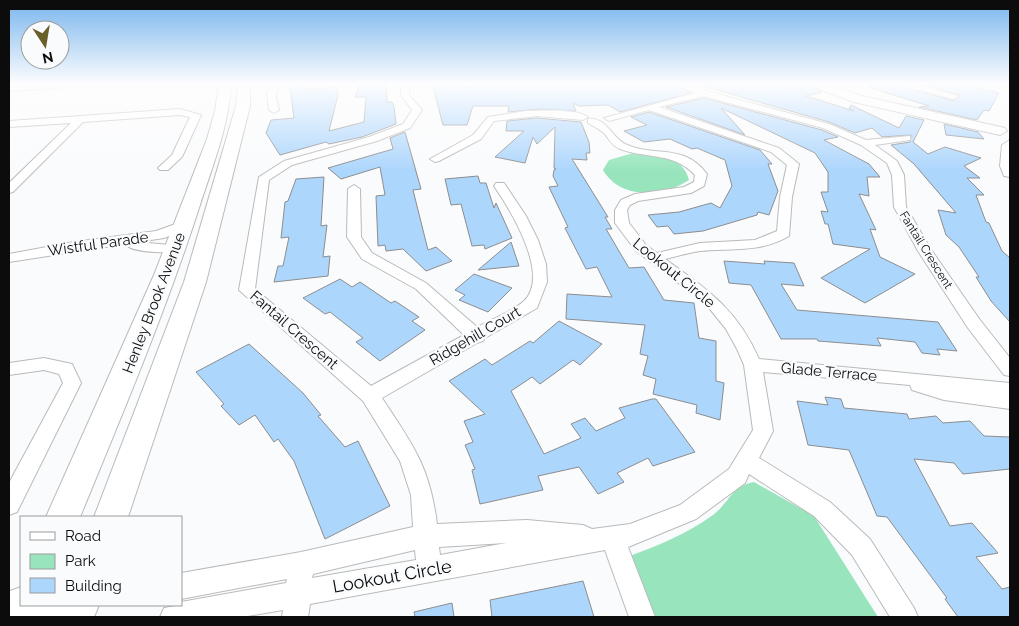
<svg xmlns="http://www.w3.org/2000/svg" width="1019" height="626" font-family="Raleway,sans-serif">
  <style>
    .green { fill: #98e5bd }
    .building { fill: #add6fd; stroke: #8c8d8e }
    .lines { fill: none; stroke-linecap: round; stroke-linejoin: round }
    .street-casing { stroke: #b9babb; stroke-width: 2 }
    .secondary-casing { stroke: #b9babb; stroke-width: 2 }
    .street { fill: #fff; fill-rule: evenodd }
    .secondary { fill: #fff; fill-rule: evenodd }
    .labels { text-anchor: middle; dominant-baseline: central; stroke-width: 5; stroke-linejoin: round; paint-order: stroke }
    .far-street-label { font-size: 12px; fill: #0c0c0d; stroke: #fafbfc }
    .street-label { font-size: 15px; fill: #0c0c0d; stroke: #fafbfc }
    .near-street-label { font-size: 18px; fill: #0c0c0d; stroke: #fafbfc }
  </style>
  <rect width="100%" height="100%" fill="#fafbfc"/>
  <g class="green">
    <path d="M633,153C655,154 683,155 689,180C664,197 620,200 603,170L609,160Z"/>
    <path d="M754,482L814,516L878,617H651L627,557C657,546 687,534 713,515C730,502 731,486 754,482Z"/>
  </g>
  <g class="building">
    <path d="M360,83L386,84L387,102H392L394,106L396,124L362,137L329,144L326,142L280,155L266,133L271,120L294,118L290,88L306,86L307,90L336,87L338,95L329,131L364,122L366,97H355Z"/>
    <path d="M432,83H457L458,88L494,85L493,83H672L690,93L620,112L608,105L579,106L573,103L576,111L540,109L508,112L509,106H473L467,125H443Z"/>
    <path d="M692,83H775L794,89L795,83H801L822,92L806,96L854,111L849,108L851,105L899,128L906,116L924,120L913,142L928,154L945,147L981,158L964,166L980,178H967L984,195H976L986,222L989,223L1002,251L1010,258V322L991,301L976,277H979L959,247L946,235L938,210L956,213L914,164L891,145L910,142L911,135L882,137L872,128L855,133L829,122Z"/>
    <path d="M869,83H891L954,101L960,95L917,83H987L978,88L999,93L989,111L984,110L977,120L919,107L929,106L868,87Z"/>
    <path d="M704,98L822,130L838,137L824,140L869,164L880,177H867L869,196L859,194L876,230L870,229L880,257L915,274L865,303L821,278L870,249L833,244L828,224H825L821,211L828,212L821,192H828V172L815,153L721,108L745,135L666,107Z"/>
    <path d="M649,112L760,150L772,164H768L778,191L769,215L758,212L757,215L703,231L674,234L668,226L657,227L648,215L679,212L711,203L720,208L732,186L725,160L697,148L692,149L670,139L644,142L624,131L647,125L631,117Z"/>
    <path d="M537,118L581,122L589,142L590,153H586L587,160L572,159L608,217H605L612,229H606L629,268L644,267L664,300L694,303L699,338L716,341V381L724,383L720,420L696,413L697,405L653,394L656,379L643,375L648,356L640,354L645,325L566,319L567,294L612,297L597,267L586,269L565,228L568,227L549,187L558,186L553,176L554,170L556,169L554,168L555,127L537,144L533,137L525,163L495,157L524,131H506L507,121Z"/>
    <path d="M944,124L978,132L984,139L946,135Z"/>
    <path d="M405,132L421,189L413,190L428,250L436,247L452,261L426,271L403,249L386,251L385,245L378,246L376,196L385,195L380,167L341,179L328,168L393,149L390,138Z"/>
    <path d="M478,176L480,183H486L494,208L496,203L512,238L485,249L484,245L472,246L461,204L451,205L445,179Z"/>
    <path d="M324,177L321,226L327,225L323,257L330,256L328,276L274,282L278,266H283L289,237L281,238L285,202L288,201L296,179Z"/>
    <path d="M511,242L519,266L478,270Z"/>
    <path d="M724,261L765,264L764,261L794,263L804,286L781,284L797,310L938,322L957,351L937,349L940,355L922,353L915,342L877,338L881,346L818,341L817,339H781L751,285L729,283Z"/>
    <path d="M474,274L512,288L488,312L459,300L465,295L455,290Z"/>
    <path d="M340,279L352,287L360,282L391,303L395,301L419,317L412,321L425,330L380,361L356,342L363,338L330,312L325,314L303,298Z"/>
    <path d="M559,321L602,344L580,365L573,360L540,384L532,377L511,391L544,454L581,438L571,424L585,418L596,431L625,418L619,408L652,399H656L695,452L653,466L648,458L617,473L624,482L598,494L579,467L538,476L543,490L480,504L472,470L475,469L465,445L473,442L464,421L485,414L449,381L485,359L492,365L530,341L533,343Z"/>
    <path d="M249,344L303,393L321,415L318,416L345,447L358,441L390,506L325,539L294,461L278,439L274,442L255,415L239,425L221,406L224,404L196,372Z"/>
    <path d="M825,397L841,399L844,408L907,414L909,419L936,416L943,423L970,421L984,436L1010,437V469L963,474L954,463L914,459L950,526L972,523L998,553L976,557L1002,589L1010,587V617H958L945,599L947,598L887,517L877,516L849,450L808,445L797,401L828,405Z"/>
    <path d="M583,581L594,617H492L490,600Z"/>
    <path d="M452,603L454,617H415L414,612Z"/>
  </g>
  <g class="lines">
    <defs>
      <g id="street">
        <path d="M273,83H284C272,93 276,95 279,110L274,113L269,110L267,93Z"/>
        <path d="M401,83H409V95L422,110L410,128L377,141L292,165L269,180L255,289L371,386L464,335L416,289L362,259L347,237L348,189L354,185L360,189L361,237L372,253L426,283L477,327C490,320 514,311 524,301C551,275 510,209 494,186L496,183H504L526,216L538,240L546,264L547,282L537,308L485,338L483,341L477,343L382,398C413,445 430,467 437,524L527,520L583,525L592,529L630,524L680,505L729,469L753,430L744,365L737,349L726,329L705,303L636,251L615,223V210L621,200L635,194L684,187L694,182L695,175C674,152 647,159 620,149C612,146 609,139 604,133C599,129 593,126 588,123V119C605,116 612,137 625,144C654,158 683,142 707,174L704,186L691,193L638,201L630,205L627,210L629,223L646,245L657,253L700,243L755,240L777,231L780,197L787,165L771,152L649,110L609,121L604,118L695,93L674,83H686L707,91L829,124L866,140L910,136V140L875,145L897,161L904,175L906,207L932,251L980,320L1010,358V376L1004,375L968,328L918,251L894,207L892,175L887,163L861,145L823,128L704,96L659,107L779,148L799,164L792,197L789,236C761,253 731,248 700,251C688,253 677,256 665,259C708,290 737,309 759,359L1010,383V409L944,400L912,390L910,385L763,372L773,431L759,458L830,502L870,539L914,608L918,617H890L852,555L814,516L749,474L745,483L696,519L628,547L655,617H629L605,550L310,604L308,617H282L283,610L242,617H160L164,608L181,605V602L286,583L287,579L181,599V573L301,552L413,527L411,495L400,461L363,401L239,290L259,177L284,161L369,137L403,124L412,110L401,95ZM506,543L440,555L439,547ZM415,550L416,560L312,578L313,574Z"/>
        <path d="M893,83H909L958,96L954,99Z"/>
        <path d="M180,109L201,115L182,157L168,170H160L158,168L172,155L190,117L180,115L83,122L13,192L9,193V183L71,123L9,127V121Z"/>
        <path d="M526,111C540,111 577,108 588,117L583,120L537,116L494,121L481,139L439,161L435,162L430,159L473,135L488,117Z"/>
        <path d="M184,221L189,222L191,225L189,228L164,238L138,242L180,246L182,249C177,255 133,252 128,246L132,243L9,262V254L74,242L156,231Z"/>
        <path d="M44,358L72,364L81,383L17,512L9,515V483L63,383L59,374L44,370L9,375V363Z"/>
        <path d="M21,602V605H90L86,614L79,617H9L10,607Z"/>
      </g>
      <g id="secondary">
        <path d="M9,83H78L72,87L9,91Z"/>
        <path d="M219,83H231C229,127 212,167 199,208C165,313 122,415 80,517H46L154,275L207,139L215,111Z"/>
        <path d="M238,83H250V106L206,282L128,517H94L184,282L236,106Z"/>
        <path d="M803,83H822L862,96L1005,128L1007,131L1000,135L854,102Z"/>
        <path d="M1010,140V177L1004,176L1000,166L1002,145Z"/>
        <path d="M21,587V605H43L38,617H9V594L10,591Z"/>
        <path d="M60,605H99L94,617H56Z"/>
      </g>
    </defs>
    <use href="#street" class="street-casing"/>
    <use href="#secondary" class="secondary-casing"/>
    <use href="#street" class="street"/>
    <use href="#secondary" class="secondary"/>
  </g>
  <linearGradient id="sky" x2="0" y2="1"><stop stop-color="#78b5ed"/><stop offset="0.49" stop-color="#fdfdfe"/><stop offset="1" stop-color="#fdfdfe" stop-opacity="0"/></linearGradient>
  <rect width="1019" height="171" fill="url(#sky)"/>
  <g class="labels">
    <g class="far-street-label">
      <text transform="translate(926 250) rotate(58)">Fantail Crescent</text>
    </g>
    <g class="street-label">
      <text transform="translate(98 244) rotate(-8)">Wistful Parade</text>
      <text transform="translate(674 273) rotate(39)">Lookout Circle</text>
      <text transform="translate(154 303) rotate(-69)">Henley Brook Avenue</text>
      <text transform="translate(294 330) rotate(41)">Fantail Crescent</text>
      <text transform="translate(475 336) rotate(-30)">Ridgehill Court</text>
      <text transform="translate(829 372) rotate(5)">Glade Terrace</text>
    </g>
    <g class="near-street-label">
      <text transform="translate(392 576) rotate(-10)">Lookout Circle</text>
    </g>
  </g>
  <rect width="1019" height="626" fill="none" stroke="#0c0c0d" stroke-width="20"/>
  <rect x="20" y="516" width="162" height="90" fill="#fafbfc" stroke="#9b9b9c"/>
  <rect x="30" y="532" width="25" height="8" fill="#ffffff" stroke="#9b9b9c"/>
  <text x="65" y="541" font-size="15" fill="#0c0c0d">Road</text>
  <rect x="30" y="554" width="25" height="15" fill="#98e5bd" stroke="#9b9b9c"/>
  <text x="65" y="566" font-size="15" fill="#0c0c0d">Park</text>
  <rect x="30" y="578" width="25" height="15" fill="#add6fd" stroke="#9b9b9c"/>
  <text x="65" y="591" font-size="15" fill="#0c0c0d">Building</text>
  <g transform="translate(45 45) rotate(168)"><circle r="24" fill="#fafbfc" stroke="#9b9b9c"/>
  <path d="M0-4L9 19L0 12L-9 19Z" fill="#6a5e2b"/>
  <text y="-8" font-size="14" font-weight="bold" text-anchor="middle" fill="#0c0c0d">N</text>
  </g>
</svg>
